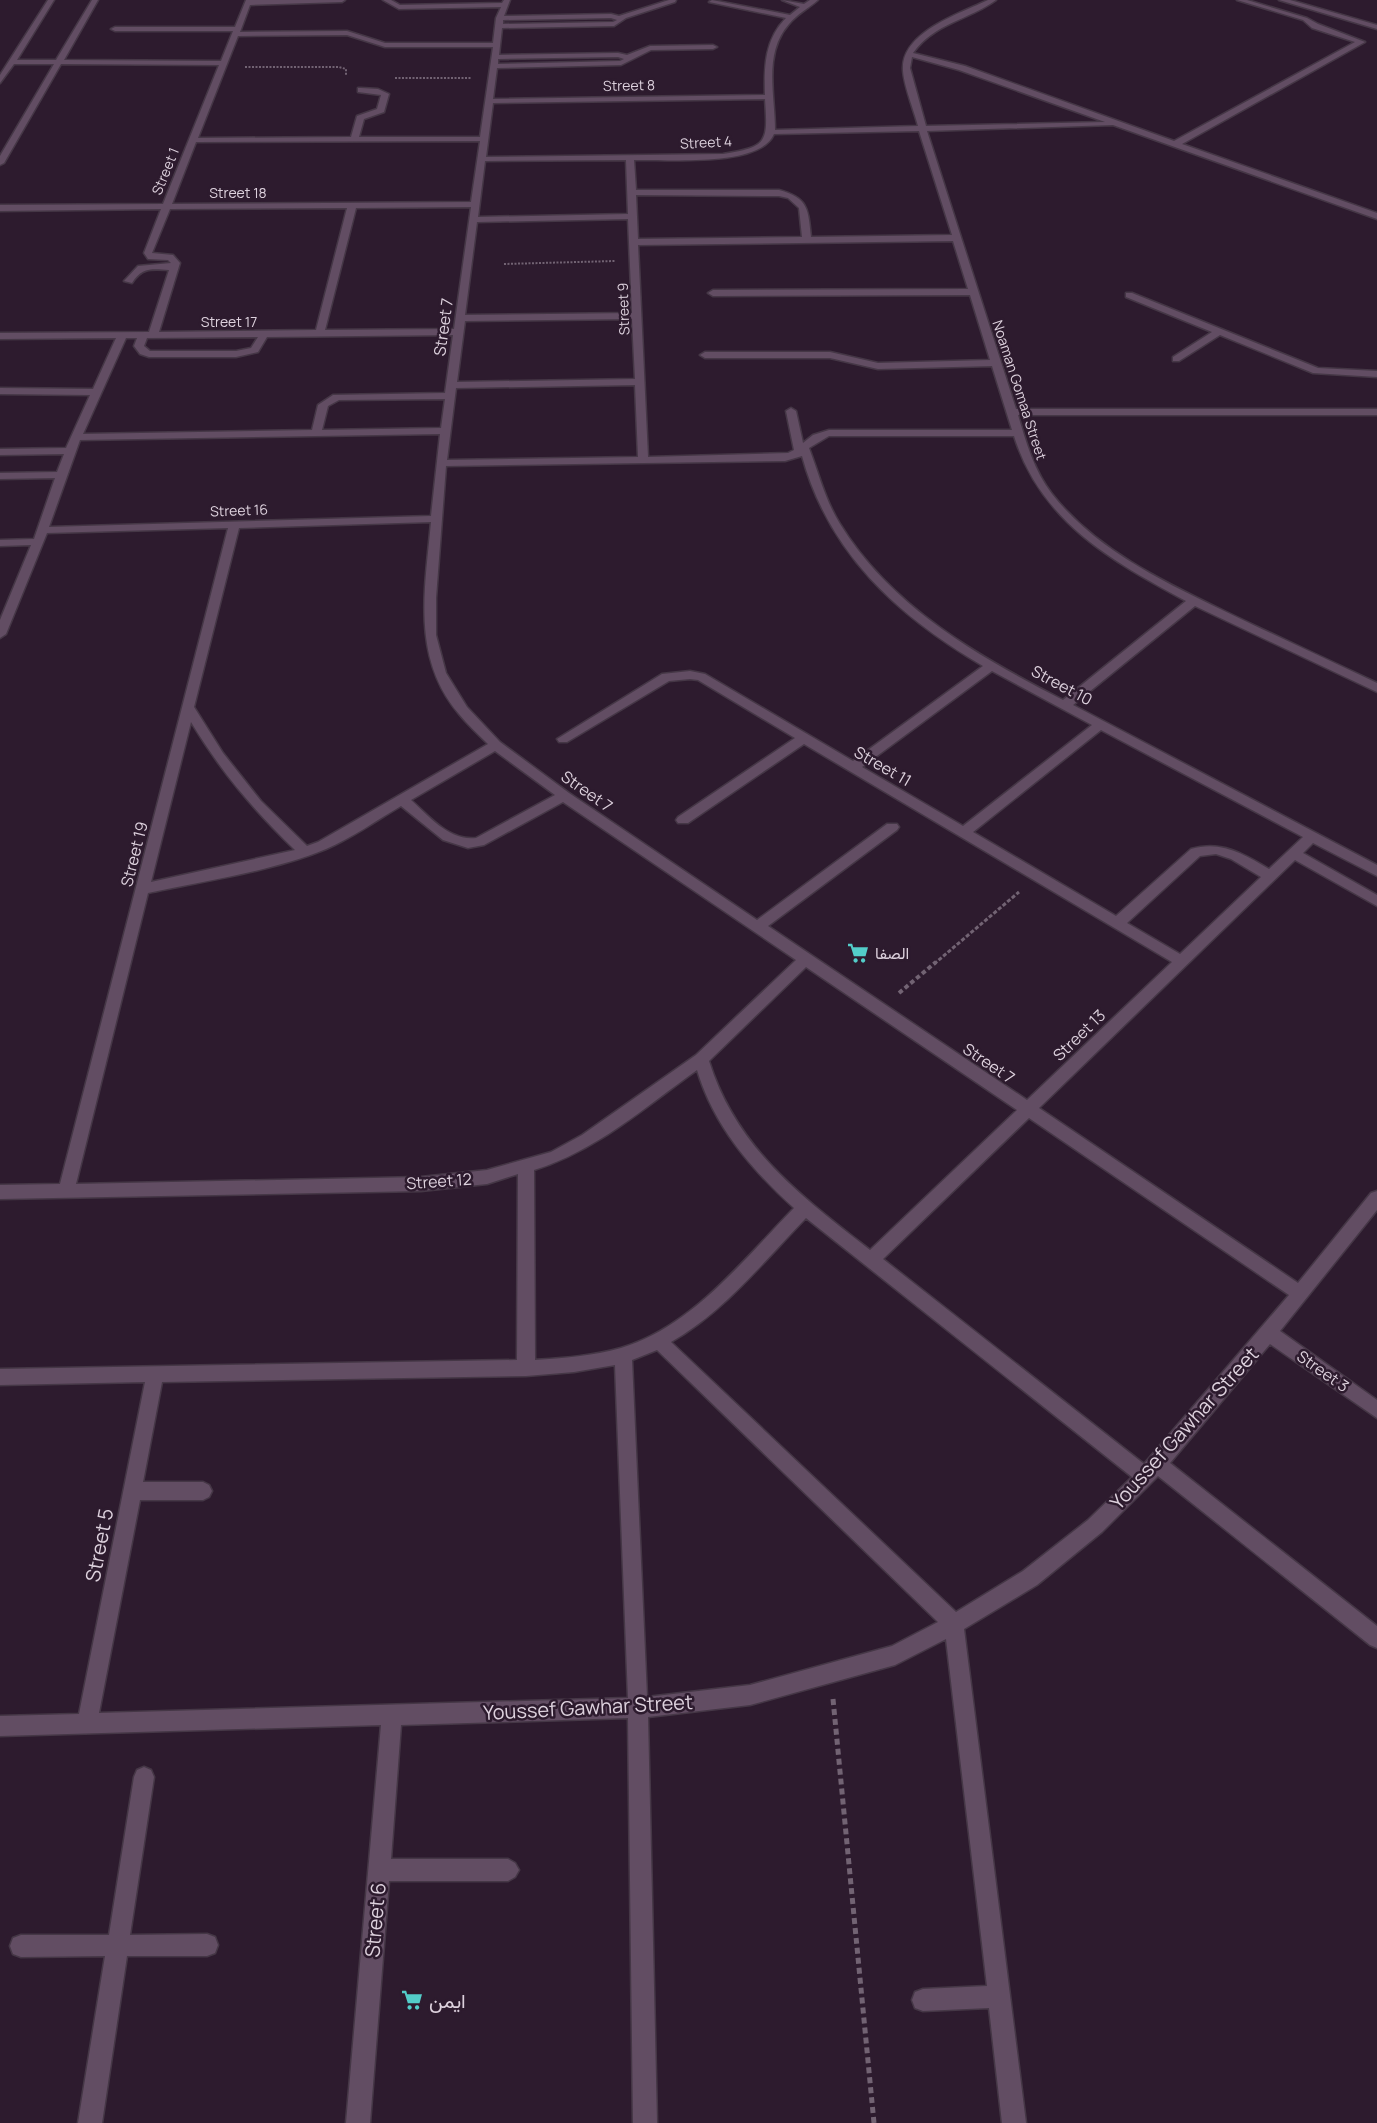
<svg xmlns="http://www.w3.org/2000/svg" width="1377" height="2123" font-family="Manrope,Vazirmatn,sans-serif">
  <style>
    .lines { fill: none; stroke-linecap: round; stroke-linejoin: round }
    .minor-casing { stroke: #453746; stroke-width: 3 }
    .path-far3 { stroke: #726373; stroke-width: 2; stroke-dasharray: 2 1.5; stroke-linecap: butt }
    .path-far2 { stroke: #726373; stroke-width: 3; stroke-dasharray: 4 2; stroke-linecap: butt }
    .path-far1 { stroke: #726373; stroke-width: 4; stroke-dasharray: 4.5 3; stroke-linecap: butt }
    .path { stroke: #726373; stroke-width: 5; stroke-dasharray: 6 4; stroke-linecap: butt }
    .minor { fill: #624d63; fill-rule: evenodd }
    .labels { text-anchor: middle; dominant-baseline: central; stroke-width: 5; stroke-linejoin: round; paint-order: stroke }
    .far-street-label { font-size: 14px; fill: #ddd1dd; stroke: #2d1b2e }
    .street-label { font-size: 16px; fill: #ddd1dd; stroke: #2d1b2e }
    .poi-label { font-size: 16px; fill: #ddd1dd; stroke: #2d1b2e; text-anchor: start }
    .near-street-label { font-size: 20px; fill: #ddd1dd; stroke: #2d1b2e }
    .near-poi-label { font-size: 20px; fill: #ddd1dd; stroke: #2d1b2e; text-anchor: start }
  </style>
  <rect width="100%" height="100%" fill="#2d1b2e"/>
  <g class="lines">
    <defs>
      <g id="minor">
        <path d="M48,0H54L17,60H56L92,0H98L64,60L221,61L233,31H115L111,29L115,27H235L246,0H345L342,2L250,5L240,32L347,31L385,43H493L496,18L501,7L399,9L383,0H391L400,5L502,3L504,0H510L504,16L611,14L619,16L669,0H676L675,2L626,18L614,26L502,28L499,55L618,53L627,55L650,46L713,45L717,47L713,49L651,50L621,65L497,68L493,99L765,95C764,66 765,39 786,18L709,2L712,0L790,15L800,7L782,0L804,4L810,0H818C809,8 797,14 789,24C763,53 775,95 775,130L918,126C914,110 902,82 903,67C904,31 961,13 988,0H996C969,20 934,23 913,53L965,66L1174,141L1355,42L1312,28L1303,20L1237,0H1247L1307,18L1318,24L1365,42L1182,144L1377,213V219L1113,125L927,131L1016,409H1377V415H1018C1026,442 1034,471 1052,494C1100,555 1177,588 1245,621C1289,642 1333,662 1377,683V692L1195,606L1073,705L1377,865V876L1313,843L1303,853L1377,895V906L1295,860L1039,1108L1298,1283L1371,1193L1377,1191V1210L1280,1331L1377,1400V1418L1270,1344L1170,1463L1377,1626V1648L1370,1645L1158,1476L1102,1532L1037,1585L964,1629L1026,2123H1002L989,2008L923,2011L915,2008L912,2000L915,1992L923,1989L987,1986L946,1639L895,1665L750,1705L648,1717L657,2123H633L628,1718L401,1725L391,1859H508L515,1863L519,1870L515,1877L508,1881H389L370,2123H346L381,1725L0,1736V1716L79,1714L145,1382L0,1385V1369L517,1360L518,1174L487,1184L421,1191L0,1199V1185L60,1184L228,528L47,533L6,634L0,638V620L31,545L0,546V540L34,539L55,478L0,479V473L57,472L64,454L0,455V449L66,448L90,395L0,394V388L93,389L116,338L0,339V333L149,332L169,270C152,269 142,267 132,283L124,281L138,266L171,263L168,260L148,259L144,253L161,209L0,211V205L163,204L219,65L61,64L4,163L0,165V156L54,64H14L0,83V75ZM611,18L617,20L613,22L503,24V20ZM347,35L385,47H493L480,137H359L364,119L384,112L389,94L378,89L361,88H358V92L381,95L377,109L357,116L351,137L198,138L238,36ZM618,57L624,59L620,61L498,64V59ZM912,57L959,70L1105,122L926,126L910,68ZM765,99C768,142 768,147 723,154L486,157L493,103ZM919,131L952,235L811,237C808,210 809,198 779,190H636L634,160C666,159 760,168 774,134ZM480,141L471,202L172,204L196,142ZM626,160L628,214L478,217L485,161ZM636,195L779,196L788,198L799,208L802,237L638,239ZM471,207L454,329L325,330L356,208ZM347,208L316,330L159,332L180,263L173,255L152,253L170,209ZM628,219L632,313L465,315L477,222ZM953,241L968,289L713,290L708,293L713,296L970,295L990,360L878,363L830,352H705L700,355L705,358H830L878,369L992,366L1012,430H829L813,435L803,443L796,411L791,408L786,411L794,450L788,453L648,457L638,245ZM632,319L635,379L457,382L465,321ZM453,335L445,393L333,395L318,405L312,430L83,434L126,338H137L134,346L140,354L149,357H236L258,352L267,337ZM258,337L251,348L236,351H150L144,346L147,338ZM635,385L638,457L447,460L456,388ZM445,399L441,428L322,430L328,406L339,400ZM440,434L431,516L49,527L80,440ZM829,436H1014C1041,522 1112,561 1186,601L1063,700C979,657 891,607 840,524C825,500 819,474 809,448ZM802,456C829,554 898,616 983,666L853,761L705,674L690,671L662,674L557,739L559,742H567L669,681L690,679L698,680L795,738L678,817L676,820L678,823H688L804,744L1172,962L1027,1100L768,926L897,830L899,827L897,824H887L757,920L569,793L500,742L467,707L446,673L436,635V598L446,466L785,461ZM431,522C425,589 411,658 459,714C468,725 478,734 488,744L318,842L307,846L261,801L223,753L194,707L239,528ZM992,671L1092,725L963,826L862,767ZM191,722C222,773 252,808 295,850L151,882ZM1101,730L1303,837L1269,869C1244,854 1221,840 1191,849L1116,916L973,832ZM495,751L555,795L476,838C449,841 430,817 411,800ZM563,802L796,960L696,1055L582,1135L551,1152L487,1170L421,1177L76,1184L148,893C207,880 270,872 326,849C352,838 377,820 401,806L443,840L468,848L484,845ZM1216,854L1231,859L1261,877L1180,954L1127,923L1200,856ZM806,967L1017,1110L870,1250C801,1196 736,1148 709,1061ZM697,1070C714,1126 751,1169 794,1208C744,1259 692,1327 621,1348C593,1356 563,1358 535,1360L534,1170C596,1151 645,1107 697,1070ZM1029,1118L1289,1295L1144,1464L883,1259ZM806,1218L1132,1477L1088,1520L1023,1571L956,1612L671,1342C724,1312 764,1261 806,1218ZM657,1350L938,1622L892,1646L750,1685L647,1697L632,1360ZM615,1365L628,1698L99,1713L140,1500H203L209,1497L212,1491L209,1485L203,1482H143L162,1382L526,1376L574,1372Z"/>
        <path d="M1279,0H1290L1377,25V29Z"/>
        <path d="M1126,293H1132L1318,368L1377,371V377L1313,373L1220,335L1179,361H1173V357L1212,332L1126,297Z"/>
        <path d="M144,1767L151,1770L154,1777L130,1935L207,1934L215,1937L218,1945L215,1953L207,1956H127L102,2123H78L105,1956L21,1957L13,1954L10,1946L13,1938L21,1935H109L134,1777L137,1770Z"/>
      </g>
    </defs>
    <use href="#minor" class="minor-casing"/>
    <g class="path-far3">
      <path d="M245,67H339L346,69V76"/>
      <path d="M395,78H472"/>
      <path d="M504,264L615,261"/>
    </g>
    <path class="path-far2" d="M934,964L1019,892"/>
    <path class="path-far1" d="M899,993L936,962"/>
    <path class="path" d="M833,1699L874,2123"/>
    <use href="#minor" class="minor"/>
  </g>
  <defs>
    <symbol id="supermarket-bare" viewBox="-9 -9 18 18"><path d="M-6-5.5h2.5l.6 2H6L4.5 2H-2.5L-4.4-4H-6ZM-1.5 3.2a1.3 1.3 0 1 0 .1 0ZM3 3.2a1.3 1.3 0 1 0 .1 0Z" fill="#53cdc9" stroke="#2d1b2e" stroke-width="2.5" paint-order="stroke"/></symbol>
  </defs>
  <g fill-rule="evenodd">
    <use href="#supermarket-bare" x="843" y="938" width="30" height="30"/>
    <use href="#supermarket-bare" x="397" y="1985" width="30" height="30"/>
  </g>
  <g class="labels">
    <g class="far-street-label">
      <text transform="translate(629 85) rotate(-1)">Street 8</text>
      <text transform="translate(706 142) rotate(-3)">Street 4</text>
      <text transform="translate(165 171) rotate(-68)">Street 1</text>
      <text x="238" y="192">Street 18</text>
      <text transform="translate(623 309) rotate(-92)">Street 9</text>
      <text x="229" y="321">Street 17</text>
      <text transform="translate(1020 390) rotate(72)">Noaman Gomaa Street</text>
      <text transform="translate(239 510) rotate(-2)">Street 16</text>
    </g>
    <g class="street-label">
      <text transform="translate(443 327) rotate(-82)">Street 7</text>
      <text transform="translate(1062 685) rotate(28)">Street 10</text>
      <text transform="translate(883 766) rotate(30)">Street 11</text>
      <text transform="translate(587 791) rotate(35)">Street 7</text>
      <text transform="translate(134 854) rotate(-76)">Street 19</text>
      <text transform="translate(1079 1035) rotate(-44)">Street 13</text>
      <text transform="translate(989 1063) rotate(34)">Street 7</text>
      <text transform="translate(439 1181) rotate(-4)">Street 12</text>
      <text transform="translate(1323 1371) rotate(35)">Street 3</text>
    </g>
    <g class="poi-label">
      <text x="875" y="953">الصفا</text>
    </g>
    <g class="near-street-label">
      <text transform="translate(1184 1428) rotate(-48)">Youssef Gawhar Street</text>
      <text transform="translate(99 1545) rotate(-79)">Street 5</text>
      <text transform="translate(588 1707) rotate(-3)">Youssef Gawhar Street</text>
      <text transform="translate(375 1920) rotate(-85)">Street 6</text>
    </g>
    <g class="near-poi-label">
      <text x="429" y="2000">ايمن</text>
    </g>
  </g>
</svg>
